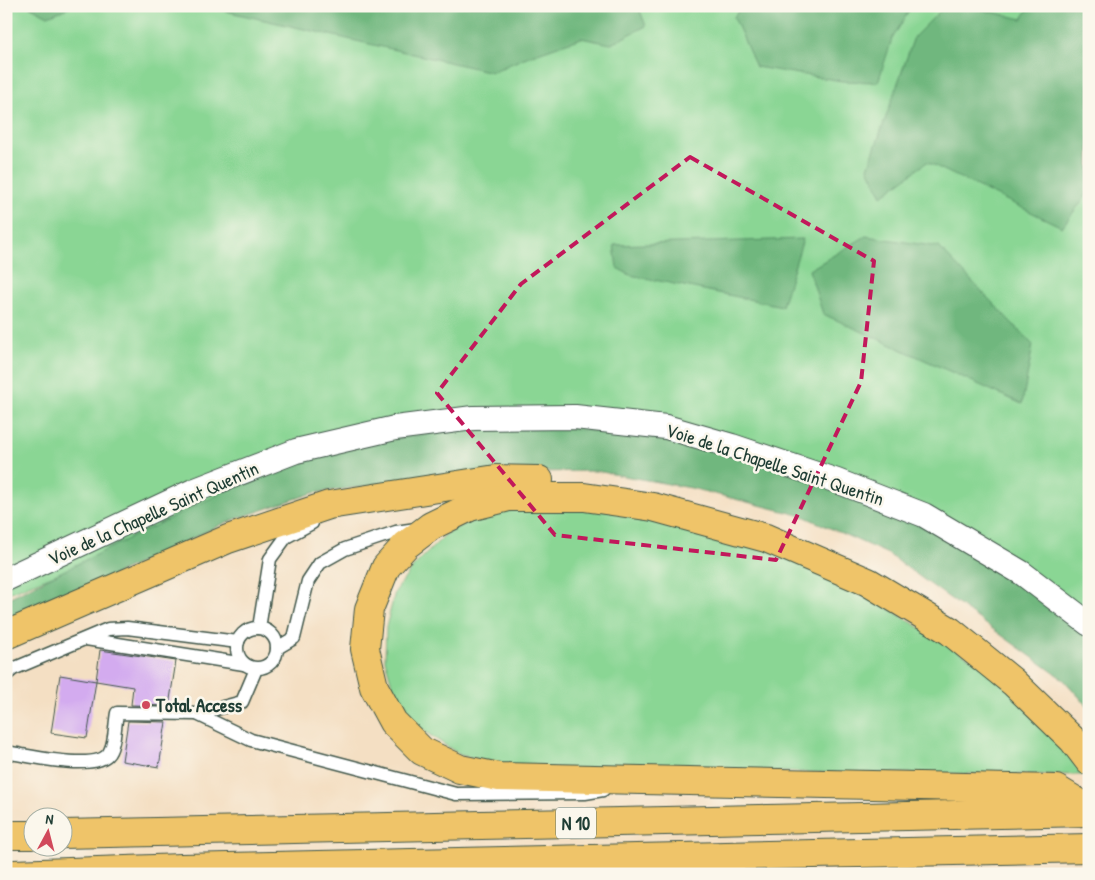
<svg xmlns="http://www.w3.org/2000/svg" width="1095" height="880" font-family="'Patrick Hand',sans-serif">
  <style>
    .green { fill: #8ad694; stroke: #548a64 }
    .forest { fill: #6fb77e; stroke: #477a59 }
    .building { fill: #d3abef }
    .lines { fill: none; stroke-linecap: round; stroke-linejoin: round }
    .service-casing { stroke: #3f5549; stroke-width: 15 }
    .minor-casing { stroke: #3f5549; stroke-width: 26 }
    .primary-casing { stroke: #3f5549; stroke-width: 30 }
    .service { stroke: #fff; stroke-width: 12 }
    .minor { stroke: #fff; stroke-width: 24 }
    .primary { stroke: #efc469; stroke-width: 28 }
    .marked { fill: none; stroke: #c2185b; stroke-width: 4; stroke-dasharray: 10 6; stroke-linejoin: round }
    .poi-dot { fill: #d1495b; stroke: #fbf7ec; stroke-width: 2 }
    .labels { text-anchor: middle; dominant-baseline: central; stroke-width: 5; stroke-linejoin: round; paint-order: stroke }
    .shield { fill: #fbf7ec; stroke: #61756b; stroke-width: 1 }
    .shield-label { font-size: 18px; font-weight: bold; fill: #1f3d34 }
    .street-label { font-size: 19px; fill: #1f3d34; stroke: #fbf7ec }
    .poi-label { font-size: 19px; font-weight: bold; fill: #1f3d34; stroke: #fbf7ec; text-anchor: start }
  </style>
  <rect width="100%" height="100%" fill="#fbf7ec"/>
  <filter id="ink" filterUnits="userSpaceOnUse"><feTurbulence type="fractalNoise" baseFrequency=".02" numOctaves="2"/><feDisplacementMap in="SourceGraphic" scale="10" xChannelSelector="R" yChannelSelector="G"/><feConvolveMatrix kernelMatrix="1 2 1 2 8 2 1 2 1" color-interpolation-filters="sRGB"/></filter>
  <filter id="wash" filterUnits="userSpaceOnUse"><feTurbulence type="fractalNoise" baseFrequency=".0096" numOctaves="4" result="noise"/><feDisplacementMap in="SourceGraphic" scale="20" xChannelSelector="R" yChannelSelector="G"/><feGaussianBlur stdDeviation="1.12" result="paint"/><feColorMatrix in="noise" values="0 0 0 0 0 0 0 0 0 0 0 0 0 0 0 0 0 1.4 0 .05"/><feComposite in="paint" operator="in"/></filter>
  <g filter="url(#wash)">
    <rect width="100%" height="100%" fill="#f4dfc3"/>
    <g class="green">
      <path d="M6,6H1089V690L890,535L609,445L259,495L6,594Z"/>
      <path d="M496,509L625,510L816,564L996,674L1089,775L681,771L516,768L460,755L421,729L394,691L385,660L386,627L395,592L413,567L448,532Z"/>
    </g>
    <g class="forest">
      <path d="M29,6H73L48,16Z"/>
      <path d="M203,6H638L646,26L611,44L581,38L529,56L492,72Z"/>
      <path d="M742,6H912L892,39L878,82L842,81L756,67L734,17Z"/>
      <path d="M945,6H966L1022,19L1030,6H1089V192L1062,227L927,162L882,196L868,168L914,37Z"/>
      <path d="M866,236L939,247L1033,345L1022,404L823,314L809,270Z"/>
      <path d="M803,239L782,306L630,275L617,268L614,245Z"/>
      <path d="M556,427L684,441L825,484L904,517L1018,579L1089,632V708L1064,680L888,554L803,516L691,488L596,471L468,473L313,493L227,522L12,623L6,614V599L260,474L372,443L446,431Z"/>
    </g>
    <g id="blocks">
      <g class="building">
        <path d="M100,650L176,661L169,706L131,705L133,687L96,681Z"/>
        <path d="M60,675L96,681L87,738L51,733Z"/>
        <path d="M128,721L166,722L159,767L122,761Z"/>
      </g>
    </g>
  </g>
  <g filter="url(#ink)">
    <use href="#blocks" fill-opacity="0" stroke="#3f5549" stroke-width="1"/>
    <g class="lines">
      <defs>
        <g id="service">
          <circle cx="257" cy="648" r="20"/>
          <path d="M259,628L270,559L286,537L312,523"/>
          <path d="M86,639L244,664"/>
          <path d="M277,648L294,638L308,581L320,563L345,549L396,532L416,529"/>
          <path d="M6,675L13,669L108,629L127,628L238,642"/>
          <path d="M197,714L242,702L256,669"/>
          <path d="M6,750L11,753C31,756 101,773 110,751C115,742 115,723 117,713L197,714L251,740L456,794L585,793L603,790"/>
        </g>
        <path id="minor" d="M6,579L193,491L296,451L395,428L473,418L575,417L666,427L732,446L837,481L924,515L1022,573L1089,624"/>
        <g id="primary">
          <path d="M6,635L228,539L329,505L496,479L539,480"/>
          <path d="M1089,761L1073,740L1013,682L950,631L868,582L766,538L653,507L584,497H509L470,507L431,526L406,545L386,567L369,609L365,649L374,687L393,722L422,751L460,769L499,777L1056,789L1089,809"/>
          <path d="M62,834L1089,812"/>
          <path d="M6,835H32"/>
          <path d="M13,874L182,868L1089,848"/>
        </g>
      </defs>
      <use href="#service" class="service-casing"/>
      <use href="#minor" class="minor-casing"/>
      <use href="#primary" class="primary-casing"/>
      <use href="#service" class="service"/>
      <use href="#minor" class="minor"/>
      <use href="#primary" class="primary"/>
    </g>
  </g>
  <path class="marked" d="M690,157L874,261L861,382L776,560L555,535L437,393L521,284Z"/>
  <circle class="poi-dot" cx="146" cy="705" r="5"/>
  <g class="labels">
    <rect class="shield" x="556" y="807.5" width="40" height="31" rx="4"/>
    <g class="shield-label">
      <text x="576" y="823">N 10</text>
    </g>
    <g class="street-label">
      <text transform="translate(775 464) rotate(18)">Voie de la Chapelle Saint Quentin</text>
      <text transform="translate(153 513) rotate(-24)">Voie de la Chapelle Saint Quentin</text>
    </g>
    <g class="poi-label">
      <text x="156" y="705">Total Access</text>
    </g>
  </g>
  <rect width="1095" height="880" fill="none" stroke="#fbf7ec" stroke-width="25"/>
  <g transform="translate(48 832) rotate(7)"><circle r="24" fill="#fbf7ec" stroke="#a3ada2"/>
  <path d="M0-4L9 19L0 12L-9 19Z" fill="#d1495b"/>
  <text y="-8" font-size="14" font-weight="bold" text-anchor="middle" fill="#1f3d34">N</text>
  </g>
</svg>
